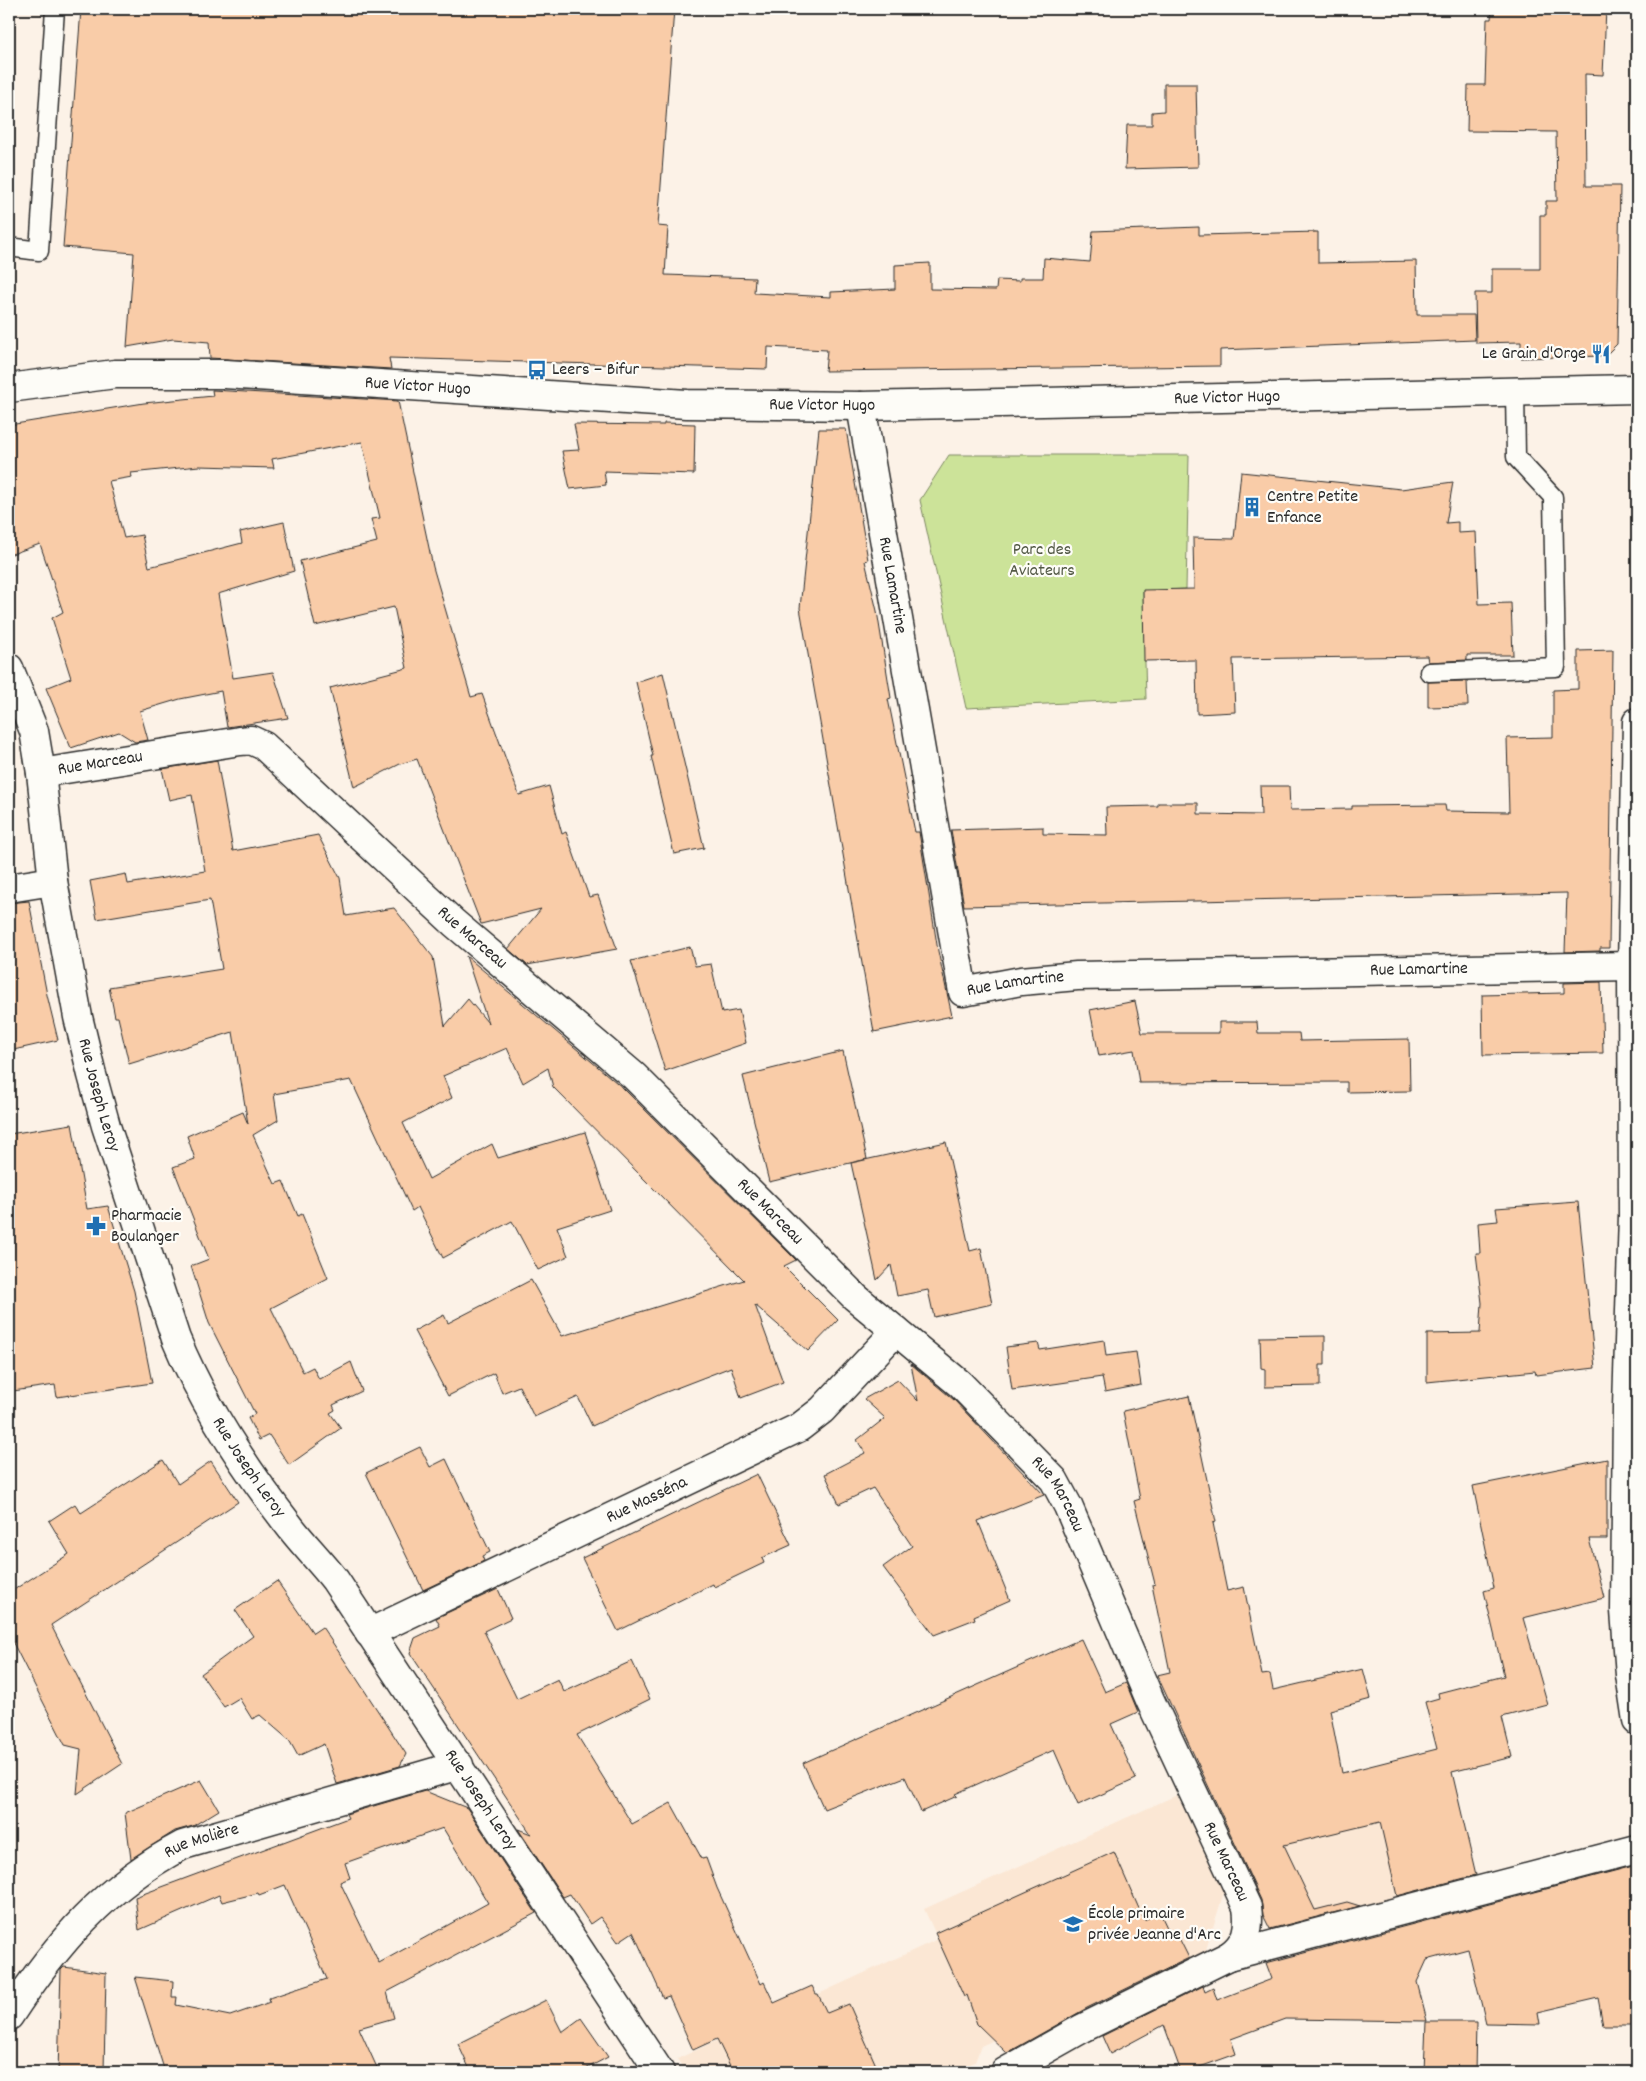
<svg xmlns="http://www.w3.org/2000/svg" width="1646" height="2081" font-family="Dekko,sans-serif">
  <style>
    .built { fill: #fbe7d4 }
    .green { fill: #cce399; stroke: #7c8762 }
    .building { fill: #f9cca8; stroke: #2b2b2b; fill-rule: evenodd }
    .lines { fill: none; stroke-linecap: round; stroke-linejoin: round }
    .service-casing { stroke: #2b2b2b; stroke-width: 21 }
    .pedestrian-casing { stroke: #2b2b2b; stroke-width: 31 }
    .minor-casing { stroke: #2b2b2b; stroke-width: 31 }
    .tertiary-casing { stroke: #2b2b2b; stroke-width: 31 }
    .service { stroke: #fdfcf7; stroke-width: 18 }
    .pedestrian { stroke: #fdfcf7; stroke-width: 28 }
    .minor { stroke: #fdfcf7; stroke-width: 28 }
    .tertiary { stroke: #fdfcf7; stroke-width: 28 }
    .labels { text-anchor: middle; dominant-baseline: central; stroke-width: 4.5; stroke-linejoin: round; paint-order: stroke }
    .poi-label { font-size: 18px; fill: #2b2b2b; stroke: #fdfcf7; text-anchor: start }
    .street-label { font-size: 18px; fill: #2b2b2b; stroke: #fdfcf7 }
    .park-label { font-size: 18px; fill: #535946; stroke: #fdfcf7 }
  </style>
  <rect width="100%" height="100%" fill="#fcf2e7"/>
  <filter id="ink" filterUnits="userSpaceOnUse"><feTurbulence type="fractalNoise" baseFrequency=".02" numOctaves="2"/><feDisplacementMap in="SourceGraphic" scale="10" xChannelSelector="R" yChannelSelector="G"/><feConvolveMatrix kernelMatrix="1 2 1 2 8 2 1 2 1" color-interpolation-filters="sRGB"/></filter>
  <g filter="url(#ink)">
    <g class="built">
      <path d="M1422,1780L1450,1892L1271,1931L1224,1829L1268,1810Z"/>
      <path d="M1177,1795L1224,1892L1205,1953L1008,2053L994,2040L981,2046L975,2062L952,2072H686L677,2059L938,1939L924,1909Z"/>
    </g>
    <path class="green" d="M949,455H1189L1186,589L1143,591L1146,699L966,708L920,500Z"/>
    <g class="building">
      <path d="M81,9H674L658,226L668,227L665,275L755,278L754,293L831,297V292L895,289V265L930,263V289L996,290L997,280L1020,281V278H1043L1044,258L1090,262L1093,231L1199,227V235L1318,232V263L1416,261L1417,315H1474L1475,340L1220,350V366L825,371L827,350L768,347L767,369L389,358L391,369L210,358L209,342L173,339L127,347L134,253L63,247Z"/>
      <path d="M1492,9H1606L1603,75L1585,74L1586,186H1620L1617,344L1605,356L1521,358V342L1476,343L1475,293H1492V269H1540V215H1546V201H1557L1556,132L1467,131L1468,85H1485L1487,19H1491Z"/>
      <path d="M1164,84H1196L1198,167L1125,169L1127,125H1152V112L1164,111Z"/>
      <path d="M212,390L398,401L433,567L471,697L482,694L519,795L549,786L562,834L566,832L589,897L598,895L617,949L527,965L508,949L541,909L481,924L417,759L400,764L354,787L330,688L407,668L394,607L315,626L300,561L377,542L371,519L380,518L362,442L272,459L274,468L199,466L131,473L132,477L109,481L124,538L142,535L149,567L242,543L240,532L284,522L294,571L218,594L233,678L273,672L288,718L227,727L221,691L180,699L140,711L148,740L135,742L119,732L71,748L46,688L71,678L52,618L63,612L40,544L9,555V425L144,403L213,396Z"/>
      <path d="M664,423L695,424L694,474L604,471L606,485L570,489L562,451L579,450L574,424L664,425Z"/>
      <path d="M819,429H846L868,560L865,561L877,611L891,698L888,699L915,832H919L938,951L952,1016L874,1032L800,608Z"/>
      <path d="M1241,472L1401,489L1453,482L1446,523L1458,522V533L1476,532L1479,604L1511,603L1513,655H1467V660L1428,662L1427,656L1233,659L1235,712L1197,714L1196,660L1144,661L1143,590L1194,589L1193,538L1234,539Z"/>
      <path d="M1613,650L1609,948H1600V951L1565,952L1567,893L964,906L951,830L1043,827V834L1107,835L1106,807L1158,806V803H1198V814L1261,815L1260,786H1289L1290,810L1352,809V806L1445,805L1446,811L1509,812L1507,738L1553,737V690L1578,689V651Z"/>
      <path d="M663,673L704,848L674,854L651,756H653L636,682Z"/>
      <path d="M1467,681L1468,706L1428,707V682Z"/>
      <path d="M217,760L233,851L318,835L340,878L346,916L394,908L433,957L445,1026L468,999L488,1023L466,956L623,1088L796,1260L784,1266L838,1320L808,1351L755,1305L783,1382L741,1398L731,1367L661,1394L592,1426L578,1397L534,1417L519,1386L502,1393L494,1373L448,1396L414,1331L444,1315L448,1323L531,1280L562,1336L744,1280L553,1087L548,1068L523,1083L507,1048L443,1076L452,1098L403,1123L429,1179L492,1144L498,1158L585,1132L610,1210L557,1227L568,1256L538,1270L512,1221L443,1258L418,1207L412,1211L351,1080L274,1094L278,1120L253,1135L275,1184L283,1181L298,1216L302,1214L328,1278L271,1308L303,1372L313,1367L319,1379L351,1362L362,1391L333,1405L335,1410L330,1413L341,1428L289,1465L269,1435L259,1440L248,1418L255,1414L209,1323L191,1266L209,1259L173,1167L195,1159L187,1136L243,1112L248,1124L233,1032L129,1064L118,1017H115L109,987L222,969L210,900L97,919L90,881L126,874L128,884L205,871L192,795L169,800L162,769Z"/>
      <path d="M29,901L47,995L58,1040L9,1051V903Z"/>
      <path d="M690,947L695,966L711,964L722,1013L739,1010L746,1043L665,1071L631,961Z"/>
      <path d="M1601,982L1603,1053L1483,1055L1482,995L1564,993V983Z"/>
      <path d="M1135,1001L1142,1033H1219V1022H1257L1258,1033H1299L1300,1041L1409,1039L1410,1091L1347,1092V1082L1139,1083L1134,1050L1099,1056L1090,1010Z"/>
      <path d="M843,1051L867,1159L769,1182L743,1076Z"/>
      <path d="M72,1124L87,1209L108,1206L134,1291L152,1383L57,1397L55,1385L13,1391L9,1372V1134Z"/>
      <path d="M946,1142L970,1251L981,1248L992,1304L934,1317L928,1290L897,1296L891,1265L877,1280L851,1163Z"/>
      <path d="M1578,1202L1595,1368L1536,1375L1535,1371L1427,1382V1334L1480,1333L1482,1303L1476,1253H1480L1478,1223L1498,1221L1496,1208Z"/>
      <path d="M1325,1336V1365H1320V1386L1265,1387V1369L1261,1368L1260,1337Z"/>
      <path d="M1104,1340L1106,1356L1136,1352L1141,1385L1105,1392L1102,1377L1012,1390L1006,1347L1038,1343L1040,1350Z"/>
      <path d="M911,1364L954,1400L1044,1495L978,1521L1010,1600L974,1616L975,1619L934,1635L883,1567L912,1546L873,1488L839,1504L825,1474L865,1453L857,1440L885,1418L864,1399L898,1380L918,1401Z"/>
      <path d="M1189,1396L1216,1522L1213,1523L1227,1591L1244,1587L1262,1675L1270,1674L1273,1690L1363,1669L1371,1699L1330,1710L1342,1773L1437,1749L1425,1702L1439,1698L1438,1693L1504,1676L1484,1591L1494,1588L1473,1486L1607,1459V1539H1589L1604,1598L1523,1618L1548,1705L1502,1717L1512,1757L1452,1772L1476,1875L1397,1896L1380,1822L1284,1845L1315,1910L1347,1902L1360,1906L1270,1929L1263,1915L1261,1900L1157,1675L1170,1672L1152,1585L1155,1584L1134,1501L1140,1499L1123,1411Z"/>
      <path d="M420,1447L430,1467L446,1459L490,1552L482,1556L484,1561L423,1590L366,1473Z"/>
      <path d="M163,1460L178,1484L211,1461L238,1502L51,1625L122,1764L77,1794L81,1749L65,1745L9,1635V1593L69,1554L49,1521L75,1504L81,1513Z"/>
      <path d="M757,1474L791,1545L762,1558L764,1563L714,1587L713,1584L618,1631L582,1558Z"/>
      <path d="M277,1581L313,1633L322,1627L357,1679L406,1754L400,1766L337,1784L324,1744L298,1756L289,1740L260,1715L252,1719L239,1698L224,1707L201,1674L253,1636L235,1610Z"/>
      <path d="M498,1589L511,1618L484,1631L517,1699L558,1679L564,1692L632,1661L650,1699L577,1735L632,1824L671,1803L702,1859L706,1858L717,1888L761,1984L764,1982L774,2003L812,1986L816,1994H818L827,2013L849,2004L879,2072H733L717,2039L693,2050L669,1996L663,1998L633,1932L618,1942L600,1917L590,1924L570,1894L563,1897L518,1829L531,1834L410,1653L415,1638L440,1626L436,1618Z"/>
      <path d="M1081,1639L1105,1692L1126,1683L1138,1712L1111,1724L1136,1779L1078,1805L1054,1750L955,1794L957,1796L921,1812L905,1777L824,1809L803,1763Z"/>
      <path d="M201,1780L219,1810L193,1826L175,1831L131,1859L125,1813Z"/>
      <path d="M425,1791L467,1808L536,1913L387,1992L394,2018L359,2028L379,2072H165L135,1977L173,1981L172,1997H177L176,2005L230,2016L270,2002L269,1998L327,1979L285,1885L259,1895L258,1893L222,1902L219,1895L139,1930L135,1897L348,1818L346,1814ZM443,1828L488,1903L379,1963L340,1882L350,1878L345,1863Z"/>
      <path d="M1114,1852L1144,1920L1160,1913L1170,1934L1176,1932L1189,1958L1087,2008L1007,2053L977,2024L967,1995L964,1997L935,1933Z"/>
      <path d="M1637,1865V2025H1603L1598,1998L1538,2012L1540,2024L1486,2023L1468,1949L1427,1960L1417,1982L1427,2021L1285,2019L1231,2039L1236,2054L1186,2072H1181L1164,2025L1110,2054L1102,2036L1203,1986L1205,1992L1213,1988L1217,2000L1272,1979L1266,1963Z"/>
      <path d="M64,1967L106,1973L104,2072H58L61,1970Z"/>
      <path d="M546,2000L562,2032L581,2018L608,2057L580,2072H471L458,2044Z"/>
      <path d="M1426,2022H1476L1475,2072H1424Z"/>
    </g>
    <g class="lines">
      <defs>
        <g id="service">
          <path d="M9,247L39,251L55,9"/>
          <path d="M1429,672L1556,667L1553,497L1516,457L1515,391"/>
        </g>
        <path id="pedestrian" d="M1229,1956L1637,1849"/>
        <g id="minor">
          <path id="s1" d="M861,406L963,992L1021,981L1077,976L1632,966"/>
          <path id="s2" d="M41,773L240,741L251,740L264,746L454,923L634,1076L855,1297L960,1384L1054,1480L1068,1506L1150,1700L1247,1907C1250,1928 1247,1943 1229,1956L1083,2028L1005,2072"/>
          <path d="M9,888L53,881"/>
          <path id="s3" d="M369,1633L800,1427L822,1410L896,1331"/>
          <path id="s4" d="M9,2016C56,1944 105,1886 183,1845L459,1765"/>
        </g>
        <g id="tertiary">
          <path id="s5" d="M9,388L115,374H225L687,404L861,406L1637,389"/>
          <path id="s6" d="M9,668L34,731L41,773L53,881L78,1017L92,1075L106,1126L176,1339C205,1408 245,1469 291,1528C305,1546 321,1562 335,1580L660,2072"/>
          <path d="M1637,722L1632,966L1633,1215L1627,1407L1625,1611L1630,1675L1637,1721"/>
        </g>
      </defs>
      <use href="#service" class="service-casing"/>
      <use href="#pedestrian" class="pedestrian-casing"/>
      <use href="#minor" class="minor-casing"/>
      <use href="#tertiary" class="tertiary-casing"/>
      <use href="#service" class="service"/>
      <use href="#pedestrian" class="pedestrian"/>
      <use href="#minor" class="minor"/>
      <use href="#tertiary" class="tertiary"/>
    </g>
  </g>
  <defs>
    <symbol id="restaurant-bare" viewBox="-9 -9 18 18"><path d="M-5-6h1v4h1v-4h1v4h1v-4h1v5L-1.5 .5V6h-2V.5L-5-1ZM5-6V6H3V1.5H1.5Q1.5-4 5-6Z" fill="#1f6fb2" stroke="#fdfcf7" stroke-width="2.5" paint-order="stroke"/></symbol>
    <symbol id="bus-bare" viewBox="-9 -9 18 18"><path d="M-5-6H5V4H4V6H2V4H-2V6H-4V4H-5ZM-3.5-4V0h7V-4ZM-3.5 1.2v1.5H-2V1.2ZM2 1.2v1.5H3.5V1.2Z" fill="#1f6fb2" stroke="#fdfcf7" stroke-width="2.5" paint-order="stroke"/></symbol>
    <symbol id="building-bare" viewBox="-9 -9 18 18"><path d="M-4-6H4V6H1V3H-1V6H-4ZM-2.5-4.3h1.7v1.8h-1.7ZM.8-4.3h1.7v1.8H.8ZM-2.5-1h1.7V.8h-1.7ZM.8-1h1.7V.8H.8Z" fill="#1f6fb2" stroke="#fdfcf7" stroke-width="2.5" paint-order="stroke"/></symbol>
    <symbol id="pharmacy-bare" viewBox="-9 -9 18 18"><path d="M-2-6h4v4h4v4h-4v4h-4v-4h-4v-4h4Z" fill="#1f6fb2" stroke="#fdfcf7" stroke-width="2.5" paint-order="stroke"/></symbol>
    <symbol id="school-bare" viewBox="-9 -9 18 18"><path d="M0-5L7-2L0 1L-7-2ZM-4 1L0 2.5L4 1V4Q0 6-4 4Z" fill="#1f6fb2" stroke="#fdfcf7" stroke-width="2.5" paint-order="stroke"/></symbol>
  </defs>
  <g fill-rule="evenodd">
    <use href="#restaurant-bare" x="1587" y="340" width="28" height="28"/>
    <use href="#bus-bare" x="523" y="356" width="28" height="28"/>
    <use href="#building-bare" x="1238" y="493" width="28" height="28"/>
    <use href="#pharmacy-bare" x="82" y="1212" width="28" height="28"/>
    <use href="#school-bare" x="1059" y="1910" width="28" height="28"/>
  </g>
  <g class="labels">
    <g class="poi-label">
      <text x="1586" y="354" text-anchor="end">Le Grain d'Orge</text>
      <text x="552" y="370">Leers – Bifur</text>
      <text x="1267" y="497">Centre Petite<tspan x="1267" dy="21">Enfance</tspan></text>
      <text x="111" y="1216">Pharmacie<tspan x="111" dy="21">Boulanger</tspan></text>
      <text x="1088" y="1914">École primaire<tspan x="1088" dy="21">privée Jeanne d'Arc</tspan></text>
    </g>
    <g class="street-label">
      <text stroke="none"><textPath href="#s5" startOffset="410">Rue Victor Hugo</textPath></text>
      <text stroke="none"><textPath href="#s5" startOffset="1220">Rue Victor Hugo</textPath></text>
      <text stroke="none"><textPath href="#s5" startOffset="815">Rue Victor Hugo</textPath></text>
      <text stroke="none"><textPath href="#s1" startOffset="182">Rue Lamartine</textPath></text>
      <text stroke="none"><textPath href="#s2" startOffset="60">Rue Marceau</textPath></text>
      <text stroke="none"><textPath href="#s2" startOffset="510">Rue Marceau</textPath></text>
      <text stroke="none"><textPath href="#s1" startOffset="1052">Rue Lamartine</textPath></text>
      <text stroke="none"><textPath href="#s1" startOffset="648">Rue Lamartine</textPath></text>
      <text stroke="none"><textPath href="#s6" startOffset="438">Rue Joseph Leroy</textPath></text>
      <text stroke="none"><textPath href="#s2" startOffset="915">Rue Marceau</textPath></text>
      <text stroke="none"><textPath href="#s6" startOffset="842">Rue Joseph Leroy</textPath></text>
      <text stroke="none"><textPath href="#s2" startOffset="1320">Rue Marceau</textPath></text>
      <text stroke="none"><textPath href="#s3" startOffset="308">Rue Masséna</textPath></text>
      <text stroke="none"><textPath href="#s6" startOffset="1248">Rue Joseph Leroy</textPath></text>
      <text stroke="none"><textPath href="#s4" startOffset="266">Rue Molière</textPath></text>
      <text stroke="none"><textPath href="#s2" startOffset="1725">Rue Marceau</textPath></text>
    </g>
    <g class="park-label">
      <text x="1042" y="550">Parc des<tspan x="1042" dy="21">Aviateurs</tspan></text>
    </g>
  </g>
  <rect width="1646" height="2081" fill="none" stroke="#fdfcf7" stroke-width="30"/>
  <rect x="15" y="15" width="1616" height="2051" fill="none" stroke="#2b2b2b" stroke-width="2" filter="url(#ink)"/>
</svg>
